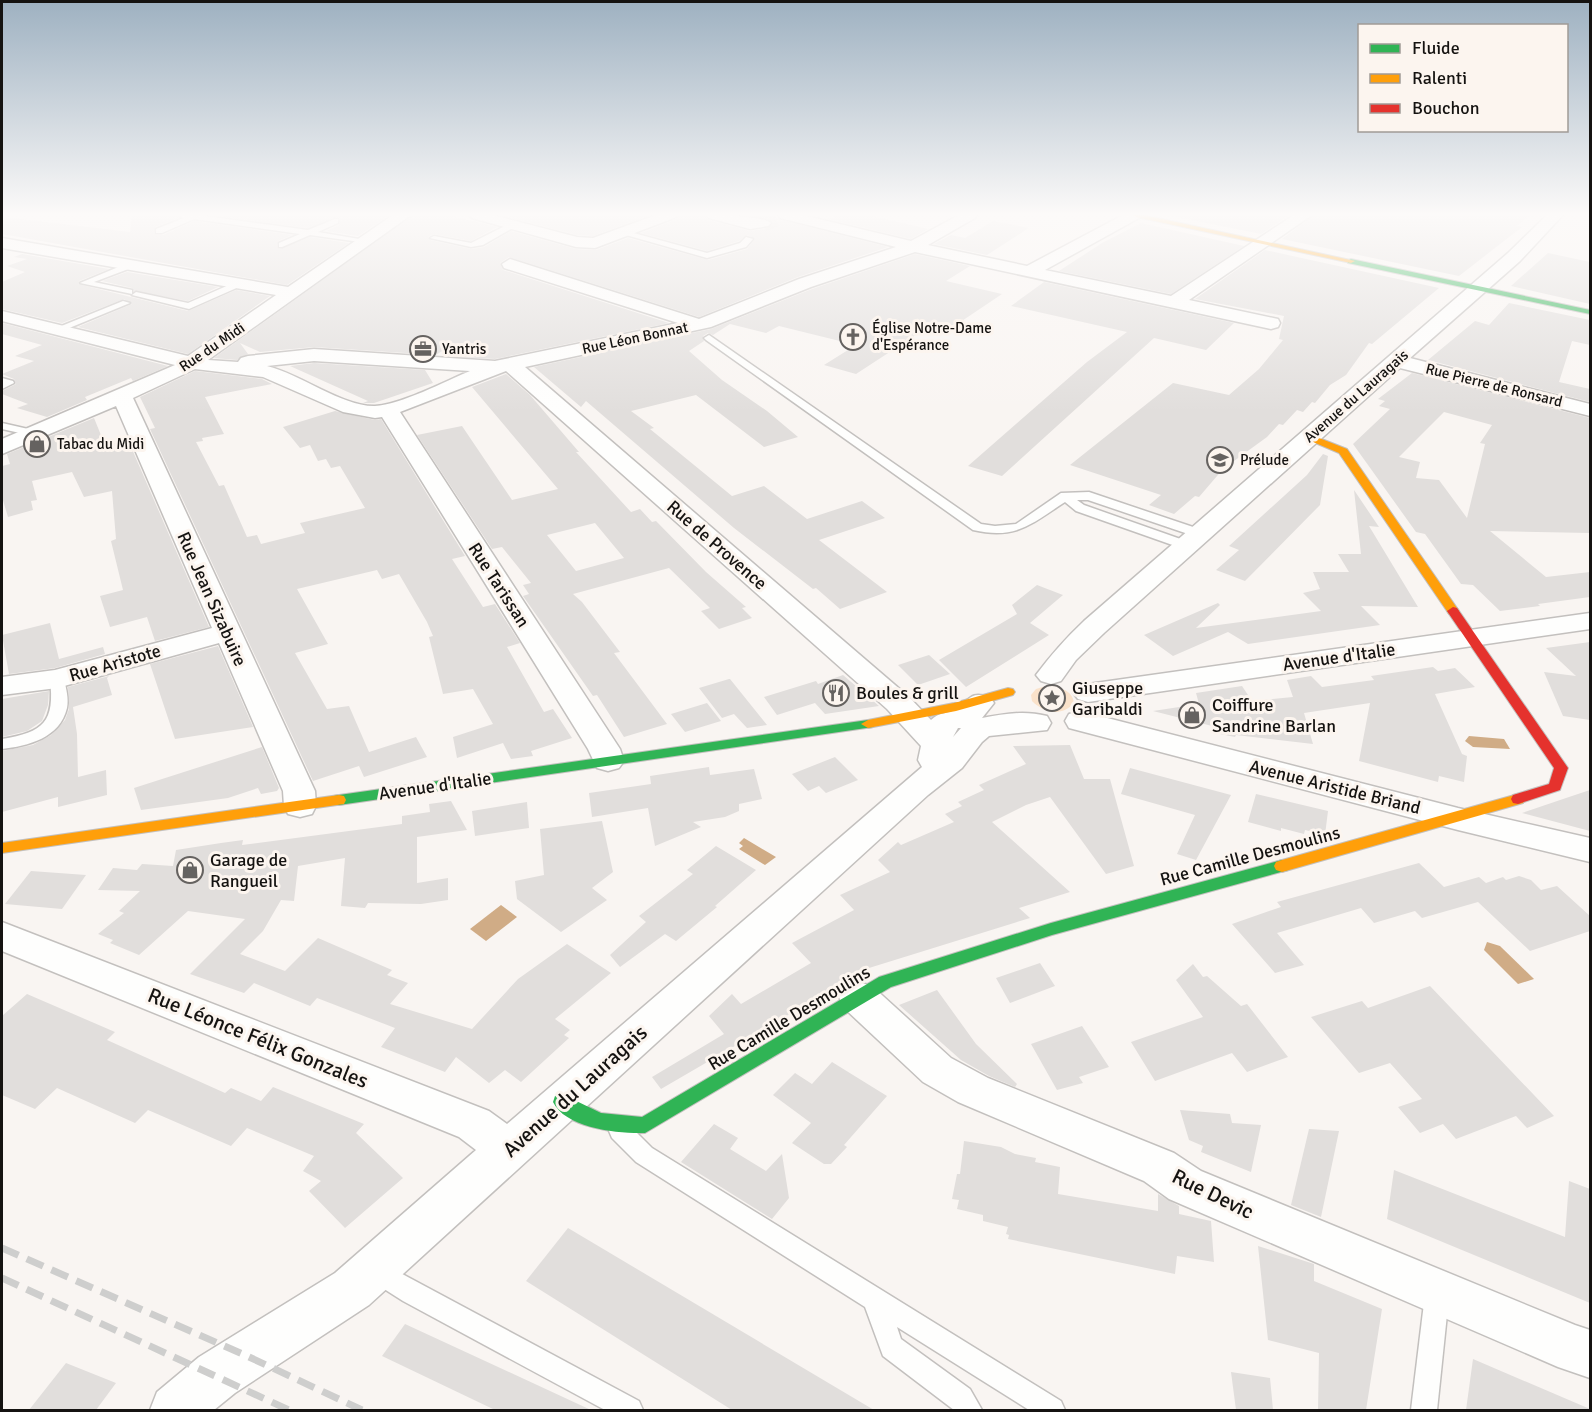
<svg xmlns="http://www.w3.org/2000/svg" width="1592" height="1412" font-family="Signika,sans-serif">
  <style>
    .green { fill: #fae2ca }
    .water { fill: #d0ac86 }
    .building { fill: #e1dedc; fill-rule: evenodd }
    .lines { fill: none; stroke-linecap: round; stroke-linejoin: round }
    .street-tunnel { stroke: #d7d3d0; stroke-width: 17; stroke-dasharray: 17 9; stroke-linecap: butt }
    .lane-casing { stroke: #c3c0be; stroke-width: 3 }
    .street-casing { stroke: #c3c0be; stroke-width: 3 }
    .fast-casing { stroke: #c3c0be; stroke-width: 2 }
    .slow-casing { stroke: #c3c0be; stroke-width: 2 }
    .jam-casing { stroke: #c3c0be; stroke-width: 2 }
    .lane { fill: #fefefd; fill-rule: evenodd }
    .street { fill: #fefefd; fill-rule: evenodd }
    .fast { fill: #30b455; fill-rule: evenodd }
    .slow { fill: #ff9f0a; fill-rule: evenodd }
    .jam { fill: #e5322d; fill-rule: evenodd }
    .rail { stroke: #cececd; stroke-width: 7; stroke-dasharray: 18 9; stroke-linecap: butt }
    .labels { text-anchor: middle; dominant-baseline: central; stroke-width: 6; stroke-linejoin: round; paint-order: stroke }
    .far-poi-label { font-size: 15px; fill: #151311; stroke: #fcf5ef; text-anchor: start }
    .far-street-label { font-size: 15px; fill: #151311; stroke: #fcf5ef }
    .street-label { font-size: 18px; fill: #151311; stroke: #fcf5ef }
    .poi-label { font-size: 18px; fill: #151311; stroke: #fcf5ef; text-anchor: start }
    .near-street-label { font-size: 21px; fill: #151311; stroke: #fcf5ef }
  </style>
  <rect width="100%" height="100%" fill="#f9f5f2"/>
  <path class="green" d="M1046,686C1058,687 1072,689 1074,703C1062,717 1044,713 1032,701L1031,695L1036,689Z"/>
  <g class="water">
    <path d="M1469,736L1504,739L1510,749L1473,747L1465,741Z"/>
    <path d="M744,838L776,857L765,865L739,849L743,846L739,843Z"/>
    <path d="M501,905L517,917L486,941L470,929Z"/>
    <path d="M1487,942L1500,946L1534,979L1518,984L1484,950Z"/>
  </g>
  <g class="building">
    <path d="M132,215H175L178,218L155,227L154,233L156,235H163L194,221L292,235L278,241L277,247L279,249L310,237L349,243L287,285L2,234L4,217L130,232Z"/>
    <path d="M212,215H390L358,236L326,231L339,225L340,219L338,217L308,228Z"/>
    <path d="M413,215H448L497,227L471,241L434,234L428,237L430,240L471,249L484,247L511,231L576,249L596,250L628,238L708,260L747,249L755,239L747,235L739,241L707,251L641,233L675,220L679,215H704L708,220L750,231L768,228L773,223L767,219L745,215H762L888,247L798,277L699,317L509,257L500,263L503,270L669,323L495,359L446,356L442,351L436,355L314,347L260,352L240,343L248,354L237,360L214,358Z"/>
    <path d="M513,215H650L593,236L577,235L508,217Z"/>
    <path d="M838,215H869L928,229L911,239L828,219Z"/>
    <path d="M1167,215H1290L1261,234Z"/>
    <path d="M1314,215H1530L1517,226L1522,227L1459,276L1282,239Z"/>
    <path d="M993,221L1029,228L987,255L934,244L951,235L965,238Z"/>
    <path d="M1141,223L1244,246L1171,294L1059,271L1102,243Z"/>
    <path d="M1265,250L1439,288L1372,344L1369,343L1346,375L1330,385L1315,403L1312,402L1303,412L1297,410L1283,425L1279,424L1267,437L1223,469L1199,497L1195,496L1174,514L1149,505L1161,495L1070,465L1173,383L1229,395L1259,369L1283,340L1279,339L1284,316L1195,299Z"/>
    <path d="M1548,253L1590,262V304L1511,286Z"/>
    <path d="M22,254L109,269L79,281L78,284L188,311L236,290L270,296L188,354L78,327L132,304L124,299L62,323L2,309V282L25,272L7,266L27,259L14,257Z"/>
    <path d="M915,254L970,266L946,281L1002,294L944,333L925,329L856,374L824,365L856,345L779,326L766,333L730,324L713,335L708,333L703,336L704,341L689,351L722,380L767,411L798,437L764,447L696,395L631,411L654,428L650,429L732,496L764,486L807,519L862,501L885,518L819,540L887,592L840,609L816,588L813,589L734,528L586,401L581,407L534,367L711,329L812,289Z"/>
    <path d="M127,272L218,287L188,301L134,291L132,288L102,281Z"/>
    <path d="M1044,282L1234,323L1206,350L1154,338L1002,476L968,466L1087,362L1127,332L1011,306Z"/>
    <path d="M1509,303L1590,320V345L1572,341L1559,382L1590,389V402L1428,360L1475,321L1489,325Z"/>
    <path d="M2,323L168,366L133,381L131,378L85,397L87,400L47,417L17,408L28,404L2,394V391L16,384L14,379L2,374L34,361L15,356L42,345L2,334Z"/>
    <path d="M314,363L425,370L433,383L374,403H363L368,401L290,366Z"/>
    <path d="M195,371L262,379L272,384L205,397L224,434L202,438L203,441L196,442L219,486L224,485L247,537L257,535L261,544L305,533L300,523L365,508L340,466L331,468L326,459L318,461L310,445L300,448L283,427L335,411L375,420L381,419L465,556L452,559L483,607L495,604L520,643L507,647L544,712L553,709L572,738L531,751L533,756L511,759L503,743L457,758L453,737L493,724L473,689L443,694L429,637L433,636L427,622L399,574L382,579L377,570L297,589L328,644L295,653L327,709L349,706L369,752L416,737L427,757L364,777L359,766L313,781L150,429L155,428L140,397Z"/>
    <path d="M1412,373L1590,418V533L1490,531L1546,577L1590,572V597L1538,604L1540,606L1500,611L1473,585L1461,584L1425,534L1416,532L1353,444L1390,409L1379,406L1385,401L1378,399ZM1444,412L1492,425L1480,443L1485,444L1467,518L1439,480L1416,478L1420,462L1399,457Z"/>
    <path d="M506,374L530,395L579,452H576L631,512L640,509L652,522L656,521L706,572L746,607L742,608L752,618L719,629L701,611L710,608L669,568L573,594L582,602L620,652L614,653L667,724L624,737L597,695L593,696L523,596L529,594L523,585L531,583L502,547L492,549L417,435L462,426L512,500L558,489L472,387ZM595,523L624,558L576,571L547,535Z"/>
    <path d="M94,418L105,445L128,440L209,627L155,641L147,617L110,627L100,596L123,590L111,541L116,539L112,491L84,497L72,472L32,481L37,500L31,501L33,510L8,517L2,497V466L10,464L7,454Z"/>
    <path d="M1323,454L1328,456L1320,505L1245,581L1216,570L1239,550L1229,546L1307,475Z"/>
    <path d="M1354,490L1379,527L1369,526L1418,607L1361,606L1380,625L1248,644L1228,632L1173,656L1144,635L1218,603L1220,605L1196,628L1321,611L1303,593L1320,589L1313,572H1349L1338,554H1361Z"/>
    <path d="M1037,585L1063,595L1030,623L1049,635L966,687L939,660L1017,614L1012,605Z"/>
    <path d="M50,623L59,659L103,647L105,654L55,668L9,674L2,635Z"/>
    <path d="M1590,642V720L1563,716L1544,672L1576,676L1546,648Z"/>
    <path d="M218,646L253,727L175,739L150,664Z"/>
    <path d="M929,655L950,674L918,685L898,665Z"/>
    <path d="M1433,667L1438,671L1455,668L1475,687L1435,694L1462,754L1467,756L1464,782L1439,776L1438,782L1359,761L1370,703L1304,713L1313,744L1236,735L1235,737L1215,733L1216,727L1153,711L1199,704L1196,693L1242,686L1252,701L1293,697L1287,680L1311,676L1322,687L1374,680L1371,676Z"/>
    <path d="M843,675L879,706L825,714L815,703L777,715L764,697L816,681L818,684Z"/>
    <path d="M109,676L107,678L112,695L73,707L77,734L78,777L106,770L107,795L58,807V797L2,812V751L33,745L51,735L65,720L69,709L68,687Z"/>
    <path d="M729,679H730L767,725L747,728L734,714L722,718L699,688Z"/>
    <path d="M49,691L48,705L42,721L27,731L2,737V699Z"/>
    <path d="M707,703L721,721L685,732L671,714Z"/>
    <path d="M1070,745L1084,779H1110L1134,866L1106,874L1050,797L1026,805L992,822L1070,892L1019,908L1030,918L869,968L661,1089L652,1077L724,1034L709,1016L732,994L741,1004L811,963L792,943L854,910L840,895L890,872L878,860L898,842L901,845L954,822L945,814L962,806L958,802L984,790L979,785L1026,764L1013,746Z"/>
    <path d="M262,747L279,788L277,791L261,794L258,788L228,798L141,810L134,788Z"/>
    <path d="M835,757L858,780L826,793L819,786L808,791L792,774Z"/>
    <path d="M709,767L710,775L754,769L762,799L739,804V811L725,817L693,822L701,827L655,846L648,808L592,817L589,793L651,784L650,776Z"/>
    <path d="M1130,768L1231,795L1196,860L1177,854L1195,815L1121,794Z"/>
    <path d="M1590,790V831L1522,813L1569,797Z"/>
    <path d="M1256,794L1328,811L1325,835L1305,830L1304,834L1281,828V831L1248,822Z"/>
    <path d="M451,801L467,830L417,837V883L448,878V900L421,904L368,903L365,908L341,906L345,858L298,866L294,901L281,900L263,931L240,954L285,971L318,938L392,970L387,975L408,983L390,1004L472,1029L518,979L567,944L611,973L555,1019L570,1030L564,1035L569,1038L521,1082L505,1070L489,1083L456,1057L445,1072L381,1047L395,1028L317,998L310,1006L254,983L244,993L190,974L245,919L188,911L139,955L110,943L113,940L98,934L124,913L119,911L140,891L98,890L113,868L137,870L142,864L173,866L176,850L221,843L243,840L242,845L402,824V816L430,812L429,804Z"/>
    <path d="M527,802L529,828L475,836L472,811Z"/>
    <path d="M602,821L613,872L592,888L607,900L561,932L517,899L515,881L544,875L540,829Z"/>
    <path d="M716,846L756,870L715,906L717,907L676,941L665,934L620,967L610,955L646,922L639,916L693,874L687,870Z"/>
    <path d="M1419,863L1444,887L1479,877L1486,883L1503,877L1506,880L1519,876L1531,880L1541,890L1557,886L1590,916V931L1530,951L1478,902L1422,918L1415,911L1374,923L1361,908L1277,933L1304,965L1275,973L1232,924L1281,907L1277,902Z"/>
    <path d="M31,871L86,875L62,909L5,904Z"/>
    <path d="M1040,963L1055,986L1010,1003L996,978Z"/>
    <path d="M1193,964L1203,977L1207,976L1241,1006L1247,1004L1288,1057L1247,1072L1232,1053L1155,1081L1131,1042L1203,1017L1176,980Z"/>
    <path d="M1430,986L1554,1116L1527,1128L1516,1116L1456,1139L1443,1124L1420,1133L1398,1107L1422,1099L1390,1063L1359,1073L1311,1017L1362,1001L1368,1008Z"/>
    <path d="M937,990L976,1044L1017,1084L1015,1087L989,1076L961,1060L899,1005Z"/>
    <path d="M27,994L115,1032L107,1040L225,1093L231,1088L261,1101L273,1087L364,1124L356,1133L403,1178L345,1228L309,1191L321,1181L303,1171L314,1156L247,1128L231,1146L148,1110L135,1123L57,1088L35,1109L2,1095V1016Z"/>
    <path d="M1082,1026L1109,1067L1079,1077L1083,1083L1057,1090L1031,1044Z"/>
    <path d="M832,1062L887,1096L844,1145L847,1147L831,1164H824L792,1143L811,1123L773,1095L795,1073L812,1084Z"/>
    <path d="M1180,1110L1230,1114L1232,1123L1261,1125L1251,1172L1201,1152L1203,1146L1189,1140Z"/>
    <path d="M714,1124L738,1138L730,1149L766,1171L782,1154L789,1198L772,1219L681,1162Z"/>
    <path d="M1309,1129L1339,1131L1321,1217L1291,1205Z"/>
    <path d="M964,1141L1001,1147L1015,1154L1036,1158L1035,1162L1060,1167L1058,1194L1158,1211V1194L1179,1206V1214L1211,1221L1214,1262L1177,1256L1175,1274L1008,1239L1009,1235L1006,1234L1008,1227L983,1221V1215L957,1209L959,1200L952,1199L957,1174H960Z"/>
    <path d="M1394,1170L1565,1237L1569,1181L1590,1189V1303L1387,1219Z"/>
    <path d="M568,1228L874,1410H732L526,1281Z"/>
    <path d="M1258,1246L1314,1264V1281L1382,1309L1366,1410H1318L1319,1353L1268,1340Z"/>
    <path d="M405,1324L591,1410H495L382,1356Z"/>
    <path d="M1473,1359L1590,1409V1410H1466Z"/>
    <path d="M66,1363L116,1383L96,1410H29Z"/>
    <path d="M1231,1372L1270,1378L1273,1410H1236Z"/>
  </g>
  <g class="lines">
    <path class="street-tunnel" d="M763,223L776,218"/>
    <defs>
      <g id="lane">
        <path d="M177,215H198L308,230L335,219H338V223L318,232L371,241L367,243L310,235L282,247H279V243L300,234L194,219L162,233H156V229L184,218Z"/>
        <path d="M511,223L518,225L483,245L471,247L430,238L434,236L471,243Z"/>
        <path d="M619,229L707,253L740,243L746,237L753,239L746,247L707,258L619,233Z"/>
        <path d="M128,263L131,264V268L94,282L132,290V294L80,283Z"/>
        <path d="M238,281L242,284L241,286L189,309L132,295L136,292L188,303Z"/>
        <path d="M123,301L130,303L62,331L54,329Z"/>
        <path d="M709,335L981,524L995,526L1016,524L1061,493L1089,492L1202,530L1204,533L1202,536H1194L1088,500H1077L1084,505L1189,542L1191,545L1189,548H1181L1076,511L1065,502C1031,524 1016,540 973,530L706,340L704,338Z"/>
        <path d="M2,378L13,381L14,383L2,389Z"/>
        <path d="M2,423L37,431L38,433L33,436L2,429Z"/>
        <path d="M57,675L64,679C66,688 69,699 67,708C60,738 28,746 2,749V739C44,732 55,722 50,679Z"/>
        <path d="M620,1122L628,1124L652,1148L1061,1401L1065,1410H1029L897,1327L901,1339L970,1389L982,1410H954L883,1356L865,1307L636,1162L612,1138L609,1131L612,1124Z"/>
        <path d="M378,1261L639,1401L643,1410H605L403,1301L370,1280L366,1272L370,1264Z"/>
        <path d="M1437,1283L1445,1287L1449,1295L1437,1410H1411L1425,1295L1429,1287Z"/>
      </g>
      <g id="street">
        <path d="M393,215H411L208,360L238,362L241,358L248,356L314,349L495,361L678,323L504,268L502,264L510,259L699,319L799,279L896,247L780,218L778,215H802L911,241L959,215H977L975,218L928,245L1027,266L1123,215H1141L1139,218L1045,270L1171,296L1294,215H1312L1189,300L1278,319L1280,323L1278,327L1271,329L915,252L811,287L711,327L525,367L909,697L931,720C939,712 948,714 957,709C971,699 969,691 990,697L994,703L982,718C1004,714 1024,710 1047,716L1051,723L1047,730L989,736L982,742L962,768L928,795L369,1305L235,1393L214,1410H150L157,1392L199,1357L335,1273L476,1150L459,1137L2,951V922L489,1111L507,1124L922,767L918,760L921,746L887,709L506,371L400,412L620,749L624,761L619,768L608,771L597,768L588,749L382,417L375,418L343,412L263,377L195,369L133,398L315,791L316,806L312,814L300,817L288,814L284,806L283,791L219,643L57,688L2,695V677L55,670L212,628L116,406L2,454V439L175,365L2,321V311L188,356L276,295L2,248V238L288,287ZM314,361L470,371C446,381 400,405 375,406C343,407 300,374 267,366ZM958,728H961L953,737Z"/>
        <path d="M469,215H493L577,237L593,238L656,215H677L674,218L595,248L576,247L472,218Z"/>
        <path d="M706,215C717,214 765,217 771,223L768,226L750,229L709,218Z"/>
        <path d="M1547,215H1563L1520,261L1410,358L1590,404V416L1400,368L1104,633L1076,660L1061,681L1051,684L1041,681L1036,675C1051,655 1066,638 1084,621L1508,253Z"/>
        <path d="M1590,613V629L1088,702L1078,699L1073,693L1078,687L1088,684Z"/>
        <path d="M1080,711L1458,808L1590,838V862L1458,830L1069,728L1065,721L1069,714Z"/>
        <path d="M858,982L872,986L951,1058L988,1078L1174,1153L1201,1171L1575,1325L1590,1330V1378L1558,1367L1169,1199L1144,1181L958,1102L923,1082L844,1008L839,997L844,986Z"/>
      </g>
      <g id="fast">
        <path d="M1351,259L1590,310V314L1348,263L1347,261Z"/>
        <path d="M868,720L873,721L875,724L873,727L339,805L334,804L332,800L334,796L339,795Z"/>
        <path d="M1282,860L1288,862L1290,866L1288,870L1052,935L891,987L645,1133C619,1134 565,1128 553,1102L555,1096L562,1094L601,1113L642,1117L879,977L1051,923Z"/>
      </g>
      <g id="slow">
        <path d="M1133,215H1144L1355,261L1351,263L1136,217Z"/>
        <path d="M1309,434L1347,449L1459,611L1457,614H1449L1339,453L1306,439L1304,437Z"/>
        <path d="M1008,688L1013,689L1015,692L1013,695L956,711L868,728L861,724L868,720L954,703Z"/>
        <path d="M1518,794L1523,795L1525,799L1523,803L1282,872L1276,870L1274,866L1276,862L1282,860Z"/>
        <path d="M339,795L344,796L346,800L344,804L2,853V843Z"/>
      </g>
      <path id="jam" d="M1453,607L1457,608L1568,768L1560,790L1518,804L1513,803L1511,799L1513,795L1549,784L1554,768L1447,611Z"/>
    </defs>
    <use href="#lane" class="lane-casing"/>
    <use href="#street" class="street-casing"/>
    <use href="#fast" class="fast-casing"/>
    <use href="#slow" class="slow-casing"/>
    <use href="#jam" class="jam-casing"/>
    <use href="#lane" class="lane"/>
    <use href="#street" class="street"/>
    <use href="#fast" class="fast"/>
    <use href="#slow" class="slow"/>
    <use href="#jam" class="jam"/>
    <g class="rail">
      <path d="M2,1248L247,1356L362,1410"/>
      <path d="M2,1278L289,1410"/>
    </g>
  </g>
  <linearGradient id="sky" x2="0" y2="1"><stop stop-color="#9eb1c1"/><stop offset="0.52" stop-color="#fcfaf9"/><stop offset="1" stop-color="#fcfaf9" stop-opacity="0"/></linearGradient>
  <rect width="1592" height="412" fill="url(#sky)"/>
  <defs>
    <symbol id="church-ring" viewBox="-11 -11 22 22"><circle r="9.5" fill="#fcf5ef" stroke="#656260" stroke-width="1.5"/><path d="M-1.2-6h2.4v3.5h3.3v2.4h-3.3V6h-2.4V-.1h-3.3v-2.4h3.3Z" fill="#656260"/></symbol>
    <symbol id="office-ring" viewBox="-11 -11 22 22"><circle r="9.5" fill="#fcf5ef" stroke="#656260" stroke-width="1.5"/><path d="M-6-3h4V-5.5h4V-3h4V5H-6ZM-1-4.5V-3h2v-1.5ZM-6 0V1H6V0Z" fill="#656260"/></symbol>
    <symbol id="shop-ring" viewBox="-11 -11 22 22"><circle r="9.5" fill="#fcf5ef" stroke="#656260" stroke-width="1.5"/><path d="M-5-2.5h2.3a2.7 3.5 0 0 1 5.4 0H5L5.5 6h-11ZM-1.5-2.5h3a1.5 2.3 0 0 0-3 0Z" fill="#656260"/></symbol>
    <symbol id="school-ring" viewBox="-11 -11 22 22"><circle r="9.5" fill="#fcf5ef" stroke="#656260" stroke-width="1.5"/><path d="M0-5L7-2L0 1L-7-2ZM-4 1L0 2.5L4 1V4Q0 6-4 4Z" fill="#656260"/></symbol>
    <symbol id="restaurant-ring" viewBox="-11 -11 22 22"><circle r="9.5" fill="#fcf5ef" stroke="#656260" stroke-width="1.5"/><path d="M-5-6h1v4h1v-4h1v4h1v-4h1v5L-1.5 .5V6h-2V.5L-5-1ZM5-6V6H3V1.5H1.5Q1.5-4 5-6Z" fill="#656260"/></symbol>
    <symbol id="sight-ring" viewBox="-11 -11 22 22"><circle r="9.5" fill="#fcf5ef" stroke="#656260" stroke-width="1.5"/><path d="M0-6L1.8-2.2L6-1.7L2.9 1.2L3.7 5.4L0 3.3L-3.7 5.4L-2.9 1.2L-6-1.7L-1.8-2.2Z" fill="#656260"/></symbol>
  </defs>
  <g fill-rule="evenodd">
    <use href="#church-ring" x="838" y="322" width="30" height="30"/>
    <use href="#office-ring" x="408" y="334" width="30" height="30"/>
    <use href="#shop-ring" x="22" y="429" width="30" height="30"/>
    <use href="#school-ring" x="1205" y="445" width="30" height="30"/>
    <use href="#restaurant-ring" x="821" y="678" width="30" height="30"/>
    <use href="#sight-ring" x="1037" y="683" width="30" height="30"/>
    <use href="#shop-ring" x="1177" y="700" width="30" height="30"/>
    <use href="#shop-ring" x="175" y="855" width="30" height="30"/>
  </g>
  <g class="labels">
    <g class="far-poi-label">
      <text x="872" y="328">Église Notre-Dame<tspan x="872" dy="17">d'Espérance</tspan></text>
      <text x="442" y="349">Yantris</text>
      <text x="57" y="444">Tabac du Midi</text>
      <text x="1240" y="460">Prélude</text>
    </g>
    <g class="far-street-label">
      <text transform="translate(635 338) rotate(-12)">Rue Léon Bonnat</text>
      <text transform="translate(212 347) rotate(-34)">Rue du Midi</text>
      <text transform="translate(1494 385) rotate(14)">Rue Pierre de Ronsard</text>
      <text transform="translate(1356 396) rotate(-41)">Avenue du Lauragais</text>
    </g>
    <g class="street-label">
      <text transform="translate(717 545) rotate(41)">Rue de Provence</text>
      <text transform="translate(499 585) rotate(57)">Rue Tarissan</text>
      <text transform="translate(212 599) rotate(66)">Rue Jean Sizabuire</text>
      <text transform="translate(1339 657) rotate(-8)">Avenue d'Italie</text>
      <text transform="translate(115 663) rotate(-16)">Rue Aristote</text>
      <text transform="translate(435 786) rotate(-8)">Avenue d'Italie</text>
      <text transform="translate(1335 787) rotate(14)">Avenue Aristide Briand</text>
      <text transform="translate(1250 856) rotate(-15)">Rue Camille Desmoulins</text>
      <text transform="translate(789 1018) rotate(-31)">Rue Camille Desmoulins</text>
    </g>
    <g class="poi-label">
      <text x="1072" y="688">Giuseppe<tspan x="1072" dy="21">Garibaldi</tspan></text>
      <text x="856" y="693">Boules &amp; grill</text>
      <text x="1212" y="705">Coiffure<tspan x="1212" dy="21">Sandrine Barlan</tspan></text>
      <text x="210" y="860">Garage de<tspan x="210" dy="21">Rangueil</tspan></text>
    </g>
    <g class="near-street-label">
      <text transform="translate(258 1038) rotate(22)">Rue Léonce Félix Gonzales</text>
      <text transform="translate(575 1091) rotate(-42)">Avenue du Lauragais</text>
      <text transform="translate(1213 1194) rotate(26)">Rue Devic</text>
    </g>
  </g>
  <rect width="1592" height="1412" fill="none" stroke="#151311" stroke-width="6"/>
  <rect x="1358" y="24" width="210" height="108" fill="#fcf5ef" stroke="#a09b96" stroke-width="1.5"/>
  <rect x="1370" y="44" width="30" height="9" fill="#30b455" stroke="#a09b96" stroke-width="1.5"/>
  <text x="1412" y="54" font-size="18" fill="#151311">Fluide</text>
  <rect x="1370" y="74" width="30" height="9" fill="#ff9f0a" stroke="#a09b96" stroke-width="1.5"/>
  <text x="1412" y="84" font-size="18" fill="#151311">Ralenti</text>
  <rect x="1370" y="104" width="30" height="9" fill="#e5322d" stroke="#a09b96" stroke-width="1.5"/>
  <text x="1412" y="114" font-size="18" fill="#151311">Bouchon</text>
</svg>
